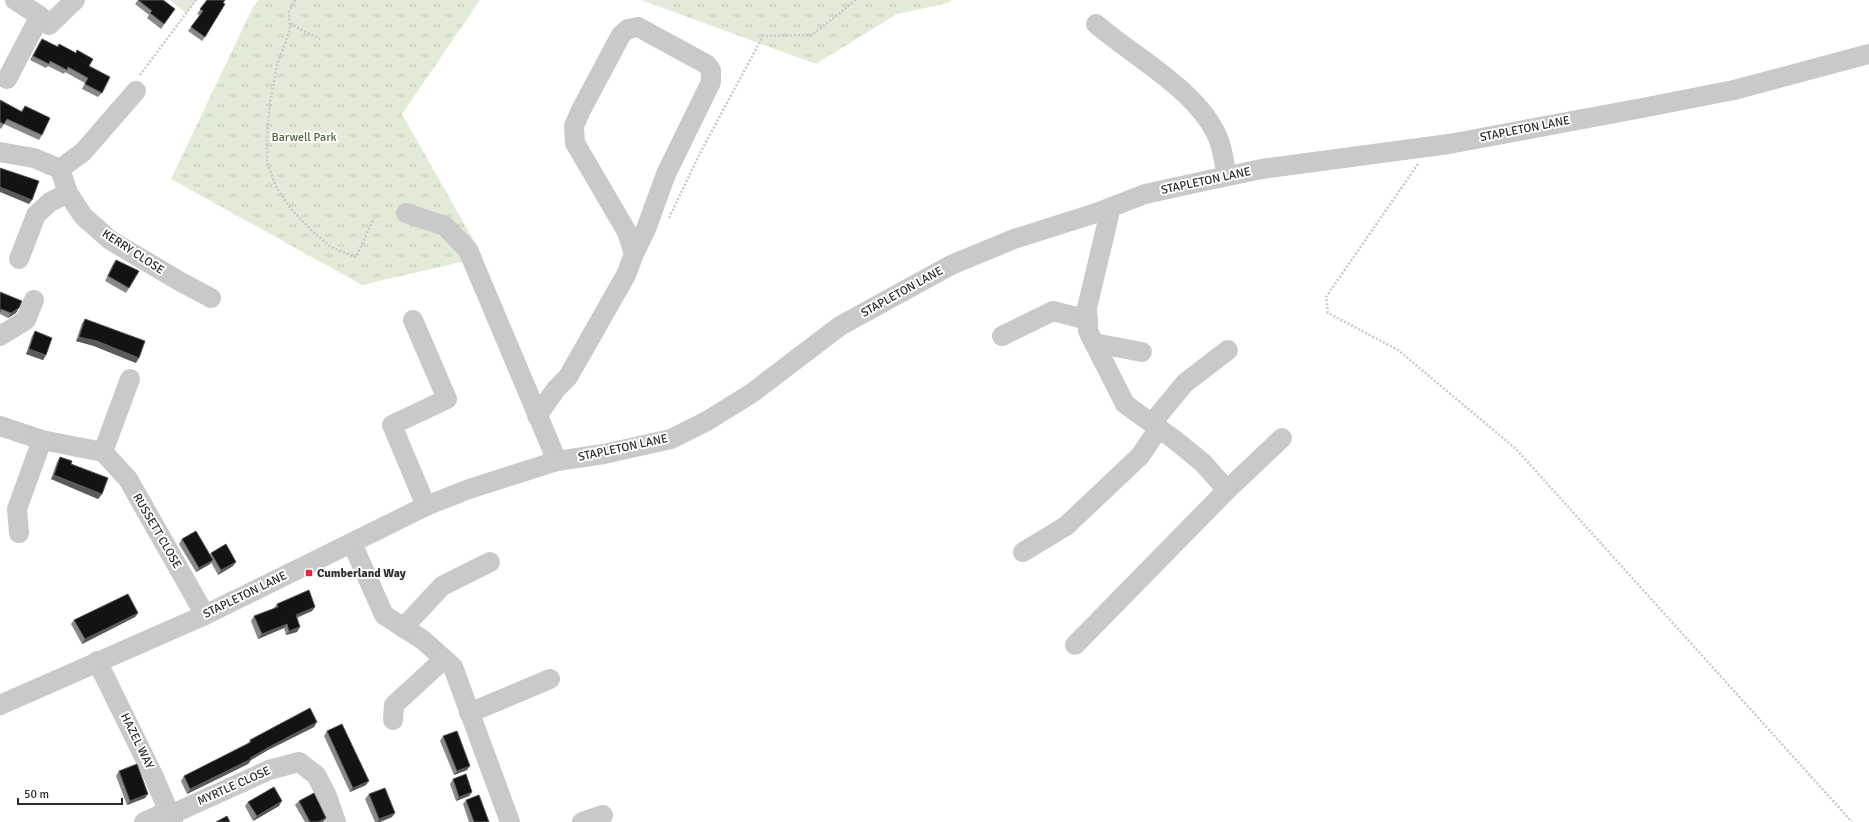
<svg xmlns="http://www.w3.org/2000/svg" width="1869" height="822" font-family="Signika,sans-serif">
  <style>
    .green { fill: #e2ebd8 }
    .park { fill: url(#park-tufts) }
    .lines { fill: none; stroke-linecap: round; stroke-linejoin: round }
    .path { stroke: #c9c9c9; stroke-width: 2.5; stroke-dasharray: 2 2; stroke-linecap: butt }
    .minor { stroke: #c9c9c9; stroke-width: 20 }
    .wall { fill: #898989 }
    .shaded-wall { fill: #5a5a5a }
    .building { fill: #131313; stroke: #5a5a5a }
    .poi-dot { fill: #eb2538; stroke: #fff; stroke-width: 1.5 }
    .labels { text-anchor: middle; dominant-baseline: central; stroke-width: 4; stroke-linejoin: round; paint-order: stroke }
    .street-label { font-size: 12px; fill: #2c2c2c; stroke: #fff }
    .park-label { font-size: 12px; fill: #506938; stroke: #fff }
    .poi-label { font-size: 12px; font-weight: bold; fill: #2c2c2c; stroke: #fff; text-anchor: start }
  </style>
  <defs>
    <pattern id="park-tufts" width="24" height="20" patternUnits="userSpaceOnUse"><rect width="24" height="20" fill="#e2ebd8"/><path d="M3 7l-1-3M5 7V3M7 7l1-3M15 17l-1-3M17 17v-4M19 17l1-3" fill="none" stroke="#c2caba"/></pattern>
  </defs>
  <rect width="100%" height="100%" fill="#fff"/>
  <path class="green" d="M170,0H197L186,13Z"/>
  <g class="park">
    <path d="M258,0H480L402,114L483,257L362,285L171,179L252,9Z"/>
    <path d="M641,0H951L948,3L897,14L816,64Z"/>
  </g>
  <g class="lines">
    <g class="path">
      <path d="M295,0L289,12L290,30L277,65L270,102L267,135V161L276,187L291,209L313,232L331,247L356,257L374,218"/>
      <path d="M290,24L320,39"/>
      <path d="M140,75L196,0"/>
      <path d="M1418,164L1326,297L1328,313L1398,350L1516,449L1852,822"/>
      <path d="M669,218L699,155L763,36L812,35L856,0"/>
    </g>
    <g class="minor">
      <path d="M15,0L40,16L49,25L75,0"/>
      <path d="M1096,24C1134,57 1199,91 1218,138C1223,149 1224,164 1227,176"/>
      <path d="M7,79L40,16"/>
      <path d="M0,152L34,158L60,169L68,193L83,216L110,240L179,281L211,298"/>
      <path d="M60,169L83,152L136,91"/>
      <path d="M406,213L445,226L468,250L557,461"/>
      <path d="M19,259L36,215L50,202L68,193"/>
      <path d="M413,320L447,399L392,425L426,506"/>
      <path d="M0,336L26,320L34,300"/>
      <path d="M1002,336L1053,311L1088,320"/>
      <path d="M1094,343L1142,352"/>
      <path d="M537,416L556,389L568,377L626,275L634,254L646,229L666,174L711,82V70L706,64L638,27L628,29L621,35L581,110L574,126L575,143L627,232L634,254"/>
      <path d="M1152,423L1185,383L1228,350"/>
      <path d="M0,426L42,440L103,452L128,479L205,615"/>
      <path d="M103,452L130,379"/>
      <path d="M1227,490L1282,438"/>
      <path d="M19,533L17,509L42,440"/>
      <path d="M352,543L384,615L423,640L453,667L510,822"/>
      <path d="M1023,552L1066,526L1140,456L1159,428"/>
      <path d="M403,628L442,586L490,562"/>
      <path d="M1075,645L1227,490L1203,463L1175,440L1125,404L1088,331L1087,308L1111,207"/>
      <path d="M97,661L154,777L173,822"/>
      <path d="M0,705L205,615L426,506L469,489L557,461L604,454L671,439L707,421L752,393L840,326L951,265L1014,239L1096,213L1145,194L1209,180L1262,169L1449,144L1642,108L1734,90L1869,54"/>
      <path d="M469,713L550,679"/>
      <path d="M393,720L394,705L444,659"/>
      <path d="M170,815L269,770L299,762L316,775L327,796L336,822"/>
      <path d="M144,822L168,811"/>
      <path d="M582,822L603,815"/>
    </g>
  </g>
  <g class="wall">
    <path d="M138,0H163L175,9L161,29L147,18L149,15L135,4Z"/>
    <path d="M207,0L223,3L205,37L202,41L188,31L200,15L197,14Z"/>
    <path d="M42,39L57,46L59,44L76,53L77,50L89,66L102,93L98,97L82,89L85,83L65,72L64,74L48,66L46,68L30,60L39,43Z"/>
    <path d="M0,100L21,111L25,106L42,135L39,140L4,124L1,129L0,128Z"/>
    <path d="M116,260L129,288L126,293L105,281L113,264Z"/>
    <path d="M0,292L16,313L8,318L0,314Z"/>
    <path d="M85,319L136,363L94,346L76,341L82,323Z"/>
    <path d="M35,331L46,355L43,360L26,354L32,336Z"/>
    <path d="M60,457L71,464L102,494L98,499L51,479L57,462Z"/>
    <path d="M182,539L210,555L211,553L233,566L218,575L211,562L210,564L196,572L179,544Z"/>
    <path d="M277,604L315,607L312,611L297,618V632L286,635L284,628L258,639L251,621L254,616L274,608Z"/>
    <path d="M138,613L135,617L82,644L71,624L74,620Z"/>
    <path d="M317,722L314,727L268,750L251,760L248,764L187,794L181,781L184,776L247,745L250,740Z"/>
    <path d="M327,731L366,785L350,792L324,736Z"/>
    <path d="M443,736L467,770L454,775L440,741Z"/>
    <path d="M119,771L145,798L127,805L116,776Z"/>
    <path d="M453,779L472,792L469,796L456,801L450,784Z"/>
    <path d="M369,794L392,817L380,822H375L365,799Z"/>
    <path d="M466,800L489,822H469L463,804Z"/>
    <path d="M299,801L326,818L323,822H305L295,805Z"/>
    <path d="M248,802L279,806L253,821L245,806Z"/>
  </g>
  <g class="shaded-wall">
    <path d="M0,187L32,200L29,204L0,192Z"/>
    <path d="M19,308L16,313L8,318L11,313Z"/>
    <path d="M79,337L97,341L139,358L136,363L94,346L76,341Z"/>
    <path d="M29,349L46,355L43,360L26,354Z"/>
    <path d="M54,475L102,494L98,499L51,479Z"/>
    <path d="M213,560L210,564L196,572L199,568Z"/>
    <path d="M236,562L233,566L218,575L221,570Z"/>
    <path d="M315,607L312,611L292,619L296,615Z"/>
    <path d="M138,613L135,617L82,644L85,639Z"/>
    <path d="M287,624L284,628L258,639L262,634Z"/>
    <path d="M300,627L297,632L286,635L289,631Z"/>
    <path d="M317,722L314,727L268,750L251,760L248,764L187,794L190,789L250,758L271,746Z"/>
    <path d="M470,766L467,770L454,775L457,771Z"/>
    <path d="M369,781L366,785L350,792L353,788Z"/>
    <path d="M472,792L469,796L456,801L459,797Z"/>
    <path d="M148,794L145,798L127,805L130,801Z"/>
    <path d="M282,801L279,806L253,821L257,816Z"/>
    <path d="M395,813L392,817L380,822H377L379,819Z"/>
    <path d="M326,818L323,822H318Z"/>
  </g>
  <g class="building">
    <path d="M138,0H163L175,9L164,24L150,13L152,11Z"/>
    <path d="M207,0H225L223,3L225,4L205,37L191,27L203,11L200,9Z"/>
    <path d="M42,39L58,47L59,44L76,53L77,50L93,59L89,66L110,77L102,93L85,84L88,78L68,67L67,70L50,61L49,64L33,56Z"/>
    <path d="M0,100L22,112L25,106L50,118L42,135L7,119L4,124L0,122Z"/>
    <path d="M0,168L39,181L32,200L0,187Z"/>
    <path d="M116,260L139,271L129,288L108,276Z"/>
    <path d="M0,292L22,301L19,308L11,313L1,309L0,312Z"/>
    <path d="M85,319L145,341L139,358L97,341L79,337Z"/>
    <path d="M35,331L52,338L46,355L29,349Z"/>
    <path d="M60,457L72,461L71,464L108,478L102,494L54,475Z"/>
    <path d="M196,531L213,560L199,568L182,539Z"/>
    <path d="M226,544L236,562L221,570L211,553Z"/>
    <path d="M309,590L315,607L296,615L300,627L289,631L287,624L262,634L254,616L278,607L277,604Z"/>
    <path d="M128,594L138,613L85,639L74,620Z"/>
    <path d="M310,708L317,722L271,746L250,758L251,759L190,789L184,776L251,742L250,740Z"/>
    <path d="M342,724L369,781L353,788L327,731Z"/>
    <path d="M457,731L470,766L457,771L443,736Z"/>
    <path d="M137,764L148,794L130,801L119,771Z"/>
    <path d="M466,774L472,792L459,797L453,779Z"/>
    <path d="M274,787L282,801L257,816L248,802Z"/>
    <path d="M385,788L395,813L379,819L369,794Z"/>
    <path d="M314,793L326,818L318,822H310L299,801Z"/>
    <path d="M479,795L489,822H474L466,800Z"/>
    <path d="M227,816L230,822H216Z"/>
  </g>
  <rect class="poi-dot" x="305" y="569" width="8" height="8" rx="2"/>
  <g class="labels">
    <g class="street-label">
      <text transform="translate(1525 129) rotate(-11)">STAPLETON LANE</text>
      <text transform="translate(1206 181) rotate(-12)">STAPLETON LANE</text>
      <text transform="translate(133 252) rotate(33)">KERRY CLOSE</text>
      <text transform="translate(902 292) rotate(-29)">STAPLETON LANE</text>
      <text transform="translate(623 448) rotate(-12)">STAPLETON LANE</text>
      <text transform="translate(157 531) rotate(60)">RUSSETT CLOSE</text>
      <text transform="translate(245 595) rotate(-26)">STAPLETON LANE</text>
      <text transform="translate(137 741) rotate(64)">HAZEL WAY</text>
      <text transform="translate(234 786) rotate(-24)">MYRTLE CLOSE</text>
    </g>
    <g class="park-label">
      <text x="304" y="137">Barwell Park</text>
    </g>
    <g class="poi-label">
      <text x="317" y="573">Cumberland Way</text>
    </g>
  </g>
  <path d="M18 798v6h104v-6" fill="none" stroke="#2c2c2c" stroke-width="2"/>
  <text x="24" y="798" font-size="12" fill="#2c2c2c" stroke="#ffffff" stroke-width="3" paint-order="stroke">50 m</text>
</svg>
